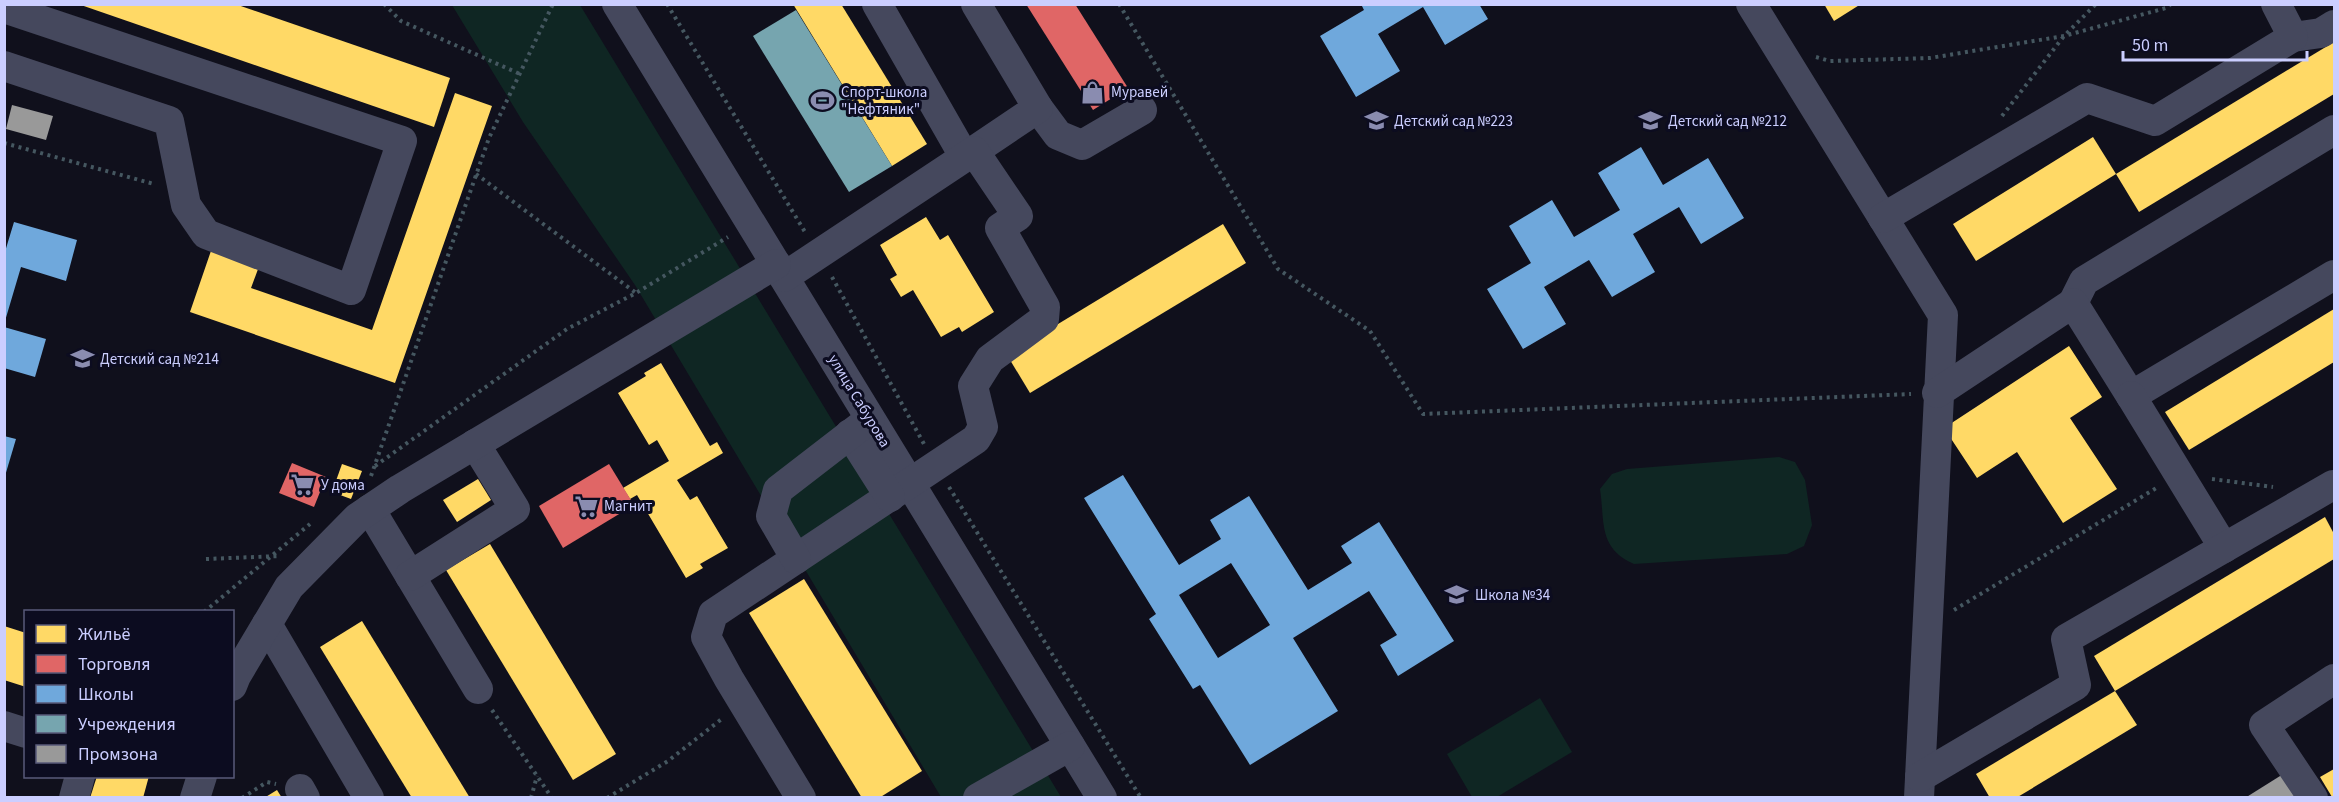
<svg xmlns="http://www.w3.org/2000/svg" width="2339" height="802" font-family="'Source Sans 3',sans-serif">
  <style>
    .green { fill: #0f2623 }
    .homes { fill: #ffd966 }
    .shops { fill: #e06666 }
    .schools { fill: #6fa8dc; fill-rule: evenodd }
    .public { fill: #76a5af }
    .industry { fill: #999 }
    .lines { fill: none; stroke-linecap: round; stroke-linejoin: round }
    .path { stroke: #455760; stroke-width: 4; stroke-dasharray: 3 4.5; stroke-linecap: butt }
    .minor { stroke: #45485d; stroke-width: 30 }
    .labels { text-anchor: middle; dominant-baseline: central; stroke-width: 6; stroke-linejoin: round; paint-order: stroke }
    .poi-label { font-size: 15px; fill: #cbceff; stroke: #0c0c20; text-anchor: start }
    .street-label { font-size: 15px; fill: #cbceff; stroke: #0c0c20 }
  </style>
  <rect width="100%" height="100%" fill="#10101c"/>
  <g class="green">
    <path d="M452,5H580L1061,797H941L635,285L523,122Z"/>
    <path d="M1779,457L1795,462L1805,480L1812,525L1804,546L1787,554L1634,564C1598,548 1605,523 1600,489L1612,474L1627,469Z"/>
    <path d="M1540,698L1572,752L1497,797H1472L1447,754Z"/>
  </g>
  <g class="homes">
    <path d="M78,4H235L450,78L434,127Z"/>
    <path d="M793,4H841L927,144L892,166Z"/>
    <path d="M1824,4H1861L1834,21Z"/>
    <path d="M2334,42V94L2139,212L2116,174Z"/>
    <path d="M455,93L492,106L395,383L190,312L213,245L261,261L251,288L372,330Z"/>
    <path d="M2093,137L2116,174L1976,261L1953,224Z"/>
    <path d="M926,217L940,240L948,235L994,312L962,332L959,327L941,337L913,290L901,297L890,279L897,275L880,245Z"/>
    <path d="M1223,224L1246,263L1030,393L1007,355Z"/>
    <path d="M2334,309V362L2189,450L2165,412Z"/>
    <path d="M2069,346L2102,397L2070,418L2117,489L2063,523L2017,452L1977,478L1944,428Z"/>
    <path d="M661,363L710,446L717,442L723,453L677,480L690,500L697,496L728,548L700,564L703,568L686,578L637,495L630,499L623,488L669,461L657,440L649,445L618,393L646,376L644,373Z"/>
    <path d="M342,464L362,471L351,499L332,492Z"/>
    <path d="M478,479L491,500L457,522L443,500Z"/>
    <path d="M2325,517L2334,534V559L2115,691L2094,656Z"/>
    <path d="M490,544L616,754L573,780L446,570Z"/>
    <path d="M804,579L922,771L879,798H862L749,613Z"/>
    <path d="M362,621L470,798H412L320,647Z"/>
    <path d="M4,626L26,633V687L4,680Z"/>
    <path d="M2115,691L2137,725L2016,798H1990L1976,774Z"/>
    <path d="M2334,769V795L2332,797L2320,777Z"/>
    <path d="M97,776H149L143,798H90Z"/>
    <path d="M277,790L282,798H264Z"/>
  </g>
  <g class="shops">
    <path d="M1026,4H1075L1128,88L1093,110Z"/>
    <path d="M292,463L326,477L314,507L279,493Z"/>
    <path d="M609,464L634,505L563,548L539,506Z"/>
  </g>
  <g class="schools">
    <path d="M1361,4H1479L1488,19L1445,45L1423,7L1378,34L1400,71L1356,97L1320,36L1364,10Z"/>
    <path d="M1641,147L1663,185L1708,158L1744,218L1701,244L1679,207L1633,234L1655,272L1612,297L1589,260L1544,287L1566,324L1523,349L1487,289L1531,263L1509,226L1552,200L1574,237L1620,210L1598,173Z"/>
    <path d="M14,222L77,240L66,281L21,267L5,321L4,255Z"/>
    <path d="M4,327L46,339L35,377L4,368Z"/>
    <path d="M4,436L16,439L5,476H4Z"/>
    <path d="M1123,475L1179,565L1221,539L1210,520L1249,496L1308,590L1352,563L1341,546L1379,522L1454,641L1398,676L1380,645L1397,635L1369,591L1293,638L1338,711L1250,765L1200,685L1193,689L1149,619L1156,614L1084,498ZM1231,563L1270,625L1218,658L1179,595Z"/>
  </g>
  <path class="public" d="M796,10L892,166L849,192L753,36Z"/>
  <g class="industry">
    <path d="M12,105L53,116L46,140L6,129Z"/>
    <path d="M2291,769L2309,798H2245Z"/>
  </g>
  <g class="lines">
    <g class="path">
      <path d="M384,4L401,21L520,74"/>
      <path d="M667,4L805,232"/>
      <path d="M1119,4L1278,269L1370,331L1423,414L1911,394"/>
      <path d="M1816,57L1830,61L1930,58L2064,36L2166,8L2171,4"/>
      <path d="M2002,116L2064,36L2096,4"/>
      <path d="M4,143L154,184"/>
      <path d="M476,174L636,293"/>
      <path d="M832,277L924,444"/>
      <path d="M375,466L567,329L636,293L728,237"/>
      <path d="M371,476L489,138L553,4"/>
      <path d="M2212,479L2273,487"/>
      <path d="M949,487L1141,798"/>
      <path d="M206,559L280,556"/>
      <path d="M1954,610L2158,487"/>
      <path d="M204,612L310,524"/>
      <path d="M492,710L552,798"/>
      <path d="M242,798L267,782L276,784"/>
      <path d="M531,798L537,776"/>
      <path d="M607,798L668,761L723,718"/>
    </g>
    <g class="minor">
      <path d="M617,4L1102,798"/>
      <path d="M877,4L964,156"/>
      <path d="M1751,4L1943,315L1919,798"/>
      <path d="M4,8L402,141L351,290L206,234L186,205L169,121L4,66"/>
      <path d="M2293,37L2321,33L2334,25"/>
      <path d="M1038,108L1058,135L1082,145L1142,110"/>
      <path d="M974,151L1038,108L976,4"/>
      <path d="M1883,218L2087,98L2155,121L2293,37L2276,4"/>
      <path d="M784,277L974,151L1018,216L1000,228L1045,307L1044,319L990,359L973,386L983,427L976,439L713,614L706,637L729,679L801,798"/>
      <path d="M2073,303L2084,281L2334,130"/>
      <path d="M1937,393L2073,303L2131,396L2334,275"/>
      <path d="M2131,396L2224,548"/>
      <path d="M850,434L890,497"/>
      <path d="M370,509L478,689"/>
      <path d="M796,559L771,516L778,490L870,419"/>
      <path d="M410,576L515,509L475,444"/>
      <path d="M267,624L369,798"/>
      <path d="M232,686L236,676L289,587L357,518L400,489L776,264"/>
      <path d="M4,726L26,733"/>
      <path d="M1920,777L2076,685L2066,639L2333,485L2334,487"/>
      <path d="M300,789L305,798"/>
      <path d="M74,798L80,776"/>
      <path d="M195,798L202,776"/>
      <path d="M978,798L1070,746"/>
      <path d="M2313,798L2264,725L2334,679"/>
    </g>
  </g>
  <defs>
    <symbol id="shop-bare" viewBox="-9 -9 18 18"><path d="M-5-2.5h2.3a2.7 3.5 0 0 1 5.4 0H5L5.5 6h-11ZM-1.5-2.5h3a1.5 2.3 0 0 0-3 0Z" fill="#8a8cb0" stroke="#0c0c20" stroke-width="2.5" paint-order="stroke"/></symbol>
    <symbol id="stadium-bare" viewBox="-9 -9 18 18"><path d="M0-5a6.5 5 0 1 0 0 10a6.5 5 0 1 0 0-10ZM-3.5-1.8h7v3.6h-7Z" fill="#8a8cb0" stroke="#0c0c20" stroke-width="2.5" paint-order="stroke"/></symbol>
    <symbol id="school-bare" viewBox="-9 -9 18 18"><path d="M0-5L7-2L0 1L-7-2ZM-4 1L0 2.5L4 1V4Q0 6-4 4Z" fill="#8a8cb0" stroke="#0c0c20" stroke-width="2.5" paint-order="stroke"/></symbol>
    <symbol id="supermarket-bare" viewBox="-9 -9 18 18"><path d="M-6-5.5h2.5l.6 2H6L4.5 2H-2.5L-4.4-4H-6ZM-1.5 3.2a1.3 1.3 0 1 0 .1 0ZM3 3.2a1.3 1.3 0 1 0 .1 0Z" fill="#8a8cb0" stroke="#0c0c20" stroke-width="2.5" paint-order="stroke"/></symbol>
  </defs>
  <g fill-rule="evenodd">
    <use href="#shop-bare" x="1076" y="76" width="33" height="33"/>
    <use href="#stadium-bare" x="806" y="84" width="33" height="33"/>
    <use href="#school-bare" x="1360" y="104" width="33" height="33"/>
    <use href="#school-bare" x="1634" y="104" width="33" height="33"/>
    <use href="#school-bare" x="66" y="342" width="33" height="33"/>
    <use href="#supermarket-bare" x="286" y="468" width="33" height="33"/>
    <use href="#supermarket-bare" x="570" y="490" width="33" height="33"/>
    <use href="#school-bare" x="1440" y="578" width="33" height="33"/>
  </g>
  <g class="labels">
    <g class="poi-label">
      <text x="841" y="92">Спорт-школа<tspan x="841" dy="17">"Нефтяник"</tspan></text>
      <text x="1111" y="92">Муравей</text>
      <text x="1394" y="121">Детский сад №223</text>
      <text x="1668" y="121">Детский сад №212</text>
      <text x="100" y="359">Детский сад №214</text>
      <text x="321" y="485">У дома</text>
      <text x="604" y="506">Магнит</text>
      <text x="1475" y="595">Школа №34</text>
    </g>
    <g class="street-label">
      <text transform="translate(859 401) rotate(59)">улица Сабурова</text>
    </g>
  </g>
  <rect width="2339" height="802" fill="none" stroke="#cbceff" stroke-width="12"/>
  <rect x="24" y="610" width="210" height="168" fill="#0c0c20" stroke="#585a79" stroke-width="1.5"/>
  <rect x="36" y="625" width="30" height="18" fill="#ffd966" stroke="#585a79" stroke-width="1.5"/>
  <text x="78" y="640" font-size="18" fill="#cbceff">Жильё</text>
  <rect x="36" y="655" width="30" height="18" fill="#e06666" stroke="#585a79" stroke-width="1.5"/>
  <text x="78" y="670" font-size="18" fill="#cbceff">Торговля</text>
  <rect x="36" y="685" width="30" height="18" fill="#6fa8dc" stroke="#585a79" stroke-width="1.5"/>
  <text x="78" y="700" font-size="18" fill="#cbceff">Школы</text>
  <rect x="36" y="715" width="30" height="18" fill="#76a5af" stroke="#585a79" stroke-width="1.5"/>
  <text x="78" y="730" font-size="18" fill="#cbceff">Учреждения</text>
  <rect x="36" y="745" width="30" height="18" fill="#999999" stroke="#585a79" stroke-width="1.5"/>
  <text x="78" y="760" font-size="18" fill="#cbceff">Промзона</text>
  <path d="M2123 51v9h184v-9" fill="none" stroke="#cbceff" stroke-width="3"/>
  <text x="2132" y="51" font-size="18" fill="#cbceff" stroke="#0c0c20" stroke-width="4.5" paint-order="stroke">50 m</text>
</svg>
